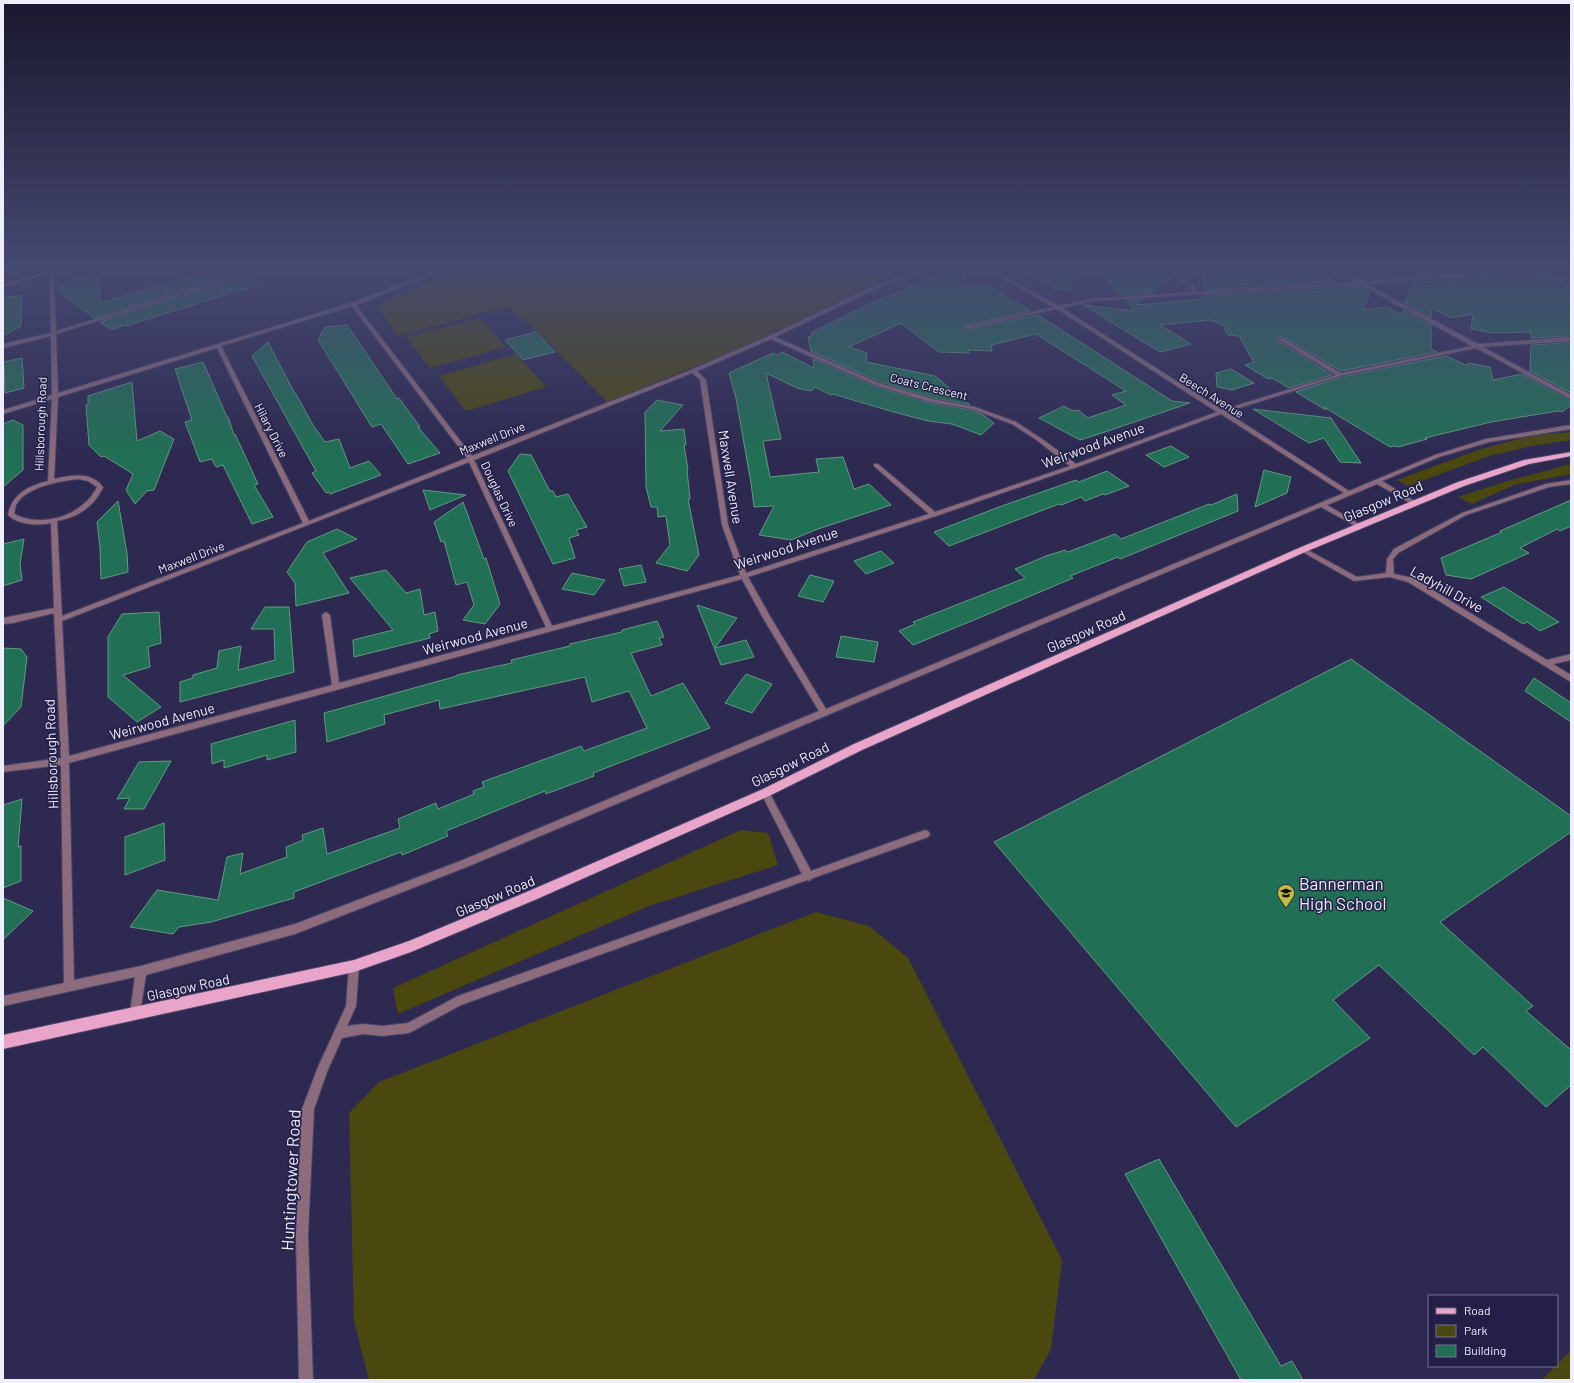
<svg xmlns="http://www.w3.org/2000/svg" width="1574" height="1383" font-family="Barlow,sans-serif">
  <style>
    .green { fill: #4b480f }
    .building { fill: #217055; stroke: #629b83 }
    .lines { fill: none; stroke-linecap: round; stroke-linejoin: round }
    .street-casing { stroke: #484569; stroke-width: 2 }
    .secondary-casing { stroke: #484569; stroke-width: 2 }
    .primary-casing { stroke: #484569; stroke-width: 2 }
    .street { fill: #8c6b7c; fill-rule: evenodd }
    .secondary { fill: #c08ba8; fill-rule: evenodd }
    .primary { fill: #e9a4c9; fill-rule: evenodd }
    .labels { text-anchor: middle; dominant-baseline: central; stroke-width: 3; stroke-linejoin: round; paint-order: stroke }
    .far-street-label { font-size: 12px; fill: #eeeefe; stroke: #241f46 }
    .street-label { font-size: 14px; fill: #eeeefe; stroke: #241f46 }
    .near-poi-label { font-size: 17px; fill: #eeeefe; stroke: #241f46; text-anchor: start }
    .near-street-label { font-size: 17px; fill: #eeeefe; stroke: #241f46 }
  </style>
  <rect width="100%" height="100%" fill="#2d2951"/>
  <g class="green">
    <path d="M467,266H916L729,353L607,402L536,330L507,307L398,336L376,305Z"/>
    <path d="M480,318L506,347L430,368L406,337Z"/>
    <path d="M516,354L546,387L466,411L439,376Z"/>
    <path d="M1571,432V440L1531,446L1489,456L1408,486L1397,480L1481,449L1530,436Z"/>
    <path d="M1571,464V474L1514,485L1472,504L1458,497L1504,482Z"/>
    <path d="M741,830L768,833L778,865L649,906L398,1014L393,988Z"/>
    <path d="M816,912L869,926L908,958L1062,1260L1051,1349L1034,1380H369L354,1321L349,1113L379,1082Z"/>
    <path d="M1571,1350V1380H1542Z"/>
  </g>
  <g class="building">
    <path d="M226,266H231L241,273L94,318L57,290L79,277L99,278L100,303Z"/>
    <path d="M1017,266H1079L1068,290L1054,288Z"/>
    <path d="M1095,266H1167L1174,274L1150,294L1121,296Z"/>
    <path d="M1311,266L1333,282L1204,290V273Z"/>
    <path d="M1355,266H1378L1373,279H1361L1352,275Z"/>
    <path d="M1420,266H1431L1442,275L1416,276Z"/>
    <path d="M1438,266H1544L1555,274L1523,272L1453,274Z"/>
    <path d="M951,270L964,271L966,288L984,283L1031,311L964,326L963,330L1038,315L1172,401L1190,403L1108,431L1080,440L1039,418L1064,406L1073,411L1078,410L1088,418L1126,405L1112,395L1126,391L1036,334L991,345L992,351L968,350L969,353L939,352L901,323L849,347L867,353L866,362L935,376L970,405L933,398L880,382L811,351L808,337L812,336L811,333L869,304Z"/>
    <path d="M246,276L257,285L126,326L125,325L112,330L100,322Z"/>
    <path d="M1523,278L1561,280L1571,288V336L1531,338V332L1493,333L1471,329L1473,314L1451,318L1432,308L1431,317L1405,303L1413,282Z"/>
    <path d="M1347,286H1359L1369,291L1368,296H1369L1363,310L1388,307L1401,315L1403,310L1431,325V349L1437,352L1341,371L1284,337L1279,336L1278,338V341L1332,375L1289,388L1272,378L1268,379L1245,365L1254,362L1239,336L1228,335L1223,325L1210,320L1160,325L1191,344L1160,352L1083,305L1135,311L1126,300L1143,299L1136,305L1203,299L1204,295L1339,287L1345,291Z"/>
    <path d="M22,296L21,326L3,336V297Z"/>
    <path d="M347,325L397,399L399,398L420,427H418L440,453L408,464L381,424L372,427L318,340L325,327Z"/>
    <path d="M536,332L555,352L523,360L505,340Z"/>
    <path d="M268,342L295,394H296L313,425L325,442L339,439L350,468L369,461L381,475L330,494L329,492L326,493L312,473L316,471L252,356Z"/>
    <path d="M1571,342V393L1530,371L1531,345Z"/>
    <path d="M782,352L814,368L813,359L875,386L930,403L972,410L983,415L994,423L981,435L952,424L928,421L890,411L833,394L831,395L815,387L811,391L797,388L766,373L781,439L763,441L770,477L819,472L816,459L843,457L854,489L869,484L891,505L818,529L791,540L759,535L774,506L754,507L751,483L736,398L729,373L773,353L777,355Z"/>
    <path d="M1446,356L1468,366V363L1490,367L1493,380L1522,374L1571,400V405L1562,412L1558,411L1491,422L1425,438L1427,439L1398,447L1395,446L1390,447L1324,407L1326,410L1296,392L1341,377Z"/>
    <path d="M22,358L24,388L5,393L4,362Z"/>
    <path d="M203,362L227,417H228L234,435L235,434L258,484L254,485L273,517L252,524L223,465L216,467L212,459L200,462L185,422L192,420L175,369Z"/>
    <path d="M1231,369L1254,383L1232,390L1217,387L1216,373Z"/>
    <path d="M132,382L137,441L160,431L174,439L154,490L147,491L135,504L126,490L133,474L104,456L101,457L89,445L86,405H88V396Z"/>
    <path d="M657,400L683,405L660,431L684,429L686,445H684L688,470H687L690,499H688L699,555L687,571L656,563L670,545L666,516L658,517L657,507H651L646,487L645,412Z"/>
    <path d="M1253,409L1331,418L1361,463L1340,462L1324,438L1309,443Z"/>
    <path d="M13,420L23,425V470L3,487V424Z"/>
    <path d="M1171,446L1189,457L1164,467L1146,455Z"/>
    <path d="M520,454L531,455L550,491H553L556,497L568,494L587,527L576,530L579,535L569,538L575,558L553,564L508,471Z"/>
    <path d="M1264,470L1291,477L1287,493L1255,507Z"/>
    <path d="M1107,471L1129,486L1105,495L1103,494L1085,501L1081,497L1061,505L1059,504L949,546L934,532L999,507L1076,480L1079,482Z"/>
    <path d="M423,490L466,495L430,510Z"/>
    <path d="M1237,494L1238,511L1120,559L1118,557L1070,576L1073,578L974,620L913,645L899,631L915,624L913,622L1025,578L1015,569L1046,556L1065,550L1068,552L1115,534L1121,539L1209,504L1211,505Z"/>
    <path d="M1571,500V526L1560,531L1557,529L1520,548L1529,553L1471,579L1446,575L1441,558L1502,532L1500,531Z"/>
    <path d="M118,501L127,553L128,572L101,579L100,547L97,522Z"/>
    <path d="M463,502L484,559L486,558L500,604L485,624L463,620L474,605L467,582L456,585L444,541L441,542L434,522Z"/>
    <path d="M337,529L357,539L323,553L349,593L296,606L295,583L287,572L307,542Z"/>
    <path d="M24,539L20,564L22,580L3,586V544Z"/>
    <path d="M881,551L894,563L866,574L854,561Z"/>
    <path d="M641,565L646,582L624,586L619,569Z"/>
    <path d="M386,570L406,593L420,589L424,615L435,612L438,631L429,634L430,638L354,657L353,640L393,630L350,578Z"/>
    <path d="M572,573L605,580L594,595L562,589Z"/>
    <path d="M810,575L834,581L823,602L798,596Z"/>
    <path d="M1504,587L1559,622L1540,631L1527,622L1523,624L1481,597Z"/>
    <path d="M697,605L737,618L715,648L746,640L754,657L721,665Z"/>
    <path d="M265,607H289L294,672L180,702V682L193,678V675L217,668L219,651L241,646L238,670L275,660L274,629H251Z"/>
    <path d="M159,612L161,643L148,647L150,667L123,675L161,707L137,722L108,697V637L122,614Z"/>
    <path d="M657,621L664,637L659,638L662,645L631,653L651,696L683,683L710,728L593,773L594,776L546,794L545,791L446,831L448,836L402,855L401,852L294,892V898L211,922L179,927L173,934L130,927L157,890L218,900L227,857L243,853L240,874L287,857L286,847L303,840L302,835L323,828L327,854L400,828L398,819L436,803L438,809L474,794L473,791L484,787L482,782L581,746L584,751L647,728L629,691L592,702L585,677L440,709L439,700L384,715L385,724L327,742L324,713L457,676V675L512,663L511,660L570,646V644L622,632V630Z"/>
    <path d="M841,636L878,642L874,662L836,657Z"/>
    <path d="M3,648L21,649L27,657L21,707L3,726Z"/>
    <path d="M1351,659L1571,816V832L1440,922L1533,1006L1526,1011L1571,1050V1085L1546,1107L1483,1047L1474,1055L1379,965L1333,1000L1370,1038L1236,1127L994,842Z"/>
    <path d="M746,674L772,684L752,713L725,703Z"/>
    <path d="M1534,678L1571,703V722L1525,691Z"/>
    <path d="M295,720L296,752L267,760V755L224,768V760L212,764L211,744Z"/>
    <path d="M171,761L144,809H124L130,798L117,799L139,762Z"/>
    <path d="M22,799L18,847L21,846V881L3,888V805Z"/>
    <path d="M164,823L165,860L125,875V837Z"/>
    <path d="M3,898L33,911L3,940Z"/>
    <path d="M1159,1159L1281,1366L1292,1361L1303,1380H1241L1125,1174Z"/>
  </g>
  <g class="lines">
    <defs>
      <g id="street">
        <path d="M49,266H53L56,331L269,266H274L56,334L58,393L351,303L447,266H452V267L356,305L472,456L691,370L769,336L872,287L926,266H931V267L876,289L775,337L879,383L933,399L975,407L1016,422L1042,439L1076,464L1217,412L1057,309L964,329V327H966L1053,307L982,267V266H986L1058,306L1093,299L1194,292L1168,266H1172L1199,292L1355,282L1327,267V266H1331L1361,281L1447,276L1432,266H1436L1453,276L1523,274L1571,277V279L1523,276L1452,278L1366,284L1478,344L1571,337V341L1483,347L1571,395V399L1476,348L1341,376L1226,412L1349,491L1435,455L1486,439L1571,425V429L1489,442L1439,457L1382,481L1416,502V504H1412L1377,484L1327,505L1361,525V527H1357L1321,507L469,866L295,934L146,975L140,1013L139,1017L135,1018L131,1017L130,1013L135,977L3,1006V996L64,983L61,765L3,772V766L61,758L54,613L13,623L3,624V618L54,608L51,523C37,526 19,525 8,515C12,494 28,486 48,481L52,399L3,414V410L52,395L51,336L3,348V344L51,333ZM1359,284L1472,346L1341,373L1283,338H1279V340L1336,375L1222,410L1062,308L1093,301ZM352,306L467,458L309,521L221,346ZM771,339L875,385L930,402L972,409L1012,424L1038,441L1070,466L935,512L878,464H874V466L929,514L746,573L728,525L706,380L697,371ZM217,348L303,523L62,616L57,521C78,517 94,507 103,487C91,471 71,475 54,479L58,397ZM692,373L700,380L722,525L740,575L552,626L474,460ZM1221,414L1344,493L826,709L771,618L748,577L936,516L1077,467ZM469,462L546,627L339,683L330,615L326,612L322,615L332,685L69,756L62,621ZM78,479L88,481L97,487C84,515 42,529 14,514C15,511 15,508 16,505C25,487 60,481 78,479ZM742,579L763,618L819,711L463,860L295,924L141,966L74,980L69,763Z"/>
        <path d="M1565,266H1569L1571,267V271Z"/>
        <path d="M1571,480V484L1549,487L1466,515L1398,553L1393,559L1394,574L1413,578L1547,660L1571,654V660L1553,664L1571,675V682L1408,582L1390,577L1354,581L1299,550L1302,548H1304L1357,577L1386,573L1387,559L1394,549L1462,513L1546,484Z"/>
        <path d="M765,789L768,790L811,871L925,830L928,831L930,834L928,837L813,878L809,881L807,880L461,1005L409,1033L382,1036L363,1034L342,1038L327,1072L314,1109L308,1235L313,1380H299L296,1235L302,1109L318,1067L346,1006L349,966L350,963L354,961L358,963L359,966L356,1006L347,1026L363,1024L382,1026L408,1023L458,996L802,874L761,793L762,790Z"/>
      </g>
      <path id="secondary" d="M66,266H71L3,287V285Z"/>
      <path id="primary" d="M1571,452V456L1529,464L1464,486L1305,552L862,750L769,796L537,899L411,952L354,972L3,1049V1035L354,960L409,941L529,891L761,790L854,744L1299,548L1458,482L1524,460Z"/>
    </defs>
    <use href="#street" class="street-casing"/>
    <use href="#secondary" class="secondary-casing"/>
    <use href="#primary" class="primary-casing"/>
    <use href="#street" class="street"/>
    <use href="#secondary" class="secondary"/>
    <use href="#primary" class="primary"/>
  </g>
  <linearGradient id="sky" x2="0" y2="1"><stop stop-color="#19172d"/><stop offset="0.58" stop-color="#464970"/><stop offset="1" stop-color="#464970" stop-opacity="0"/></linearGradient>
  <rect width="1574" height="459" fill="url(#sky)"/>
  <defs>
    <symbol id="school-pin" viewBox="-11 -11 22 30"><path d="M0 17L-7.5 6A9.5 9.5 0 1 1 7.5 6Z" fill="#c4bd3e" stroke="#241f46"/><path d="M0-5L7-2L0 1L-7-2ZM-4 1L0 2.5L4 1V4Q0 6-4 4Z" fill="#111"/></symbol>
  </defs>
  <g fill-rule="evenodd">
    <use href="#school-pin" x="1276" y="883" width="20" height="27"/>
  </g>
  <g class="labels">
    <g class="far-street-label">
      <text transform="translate(929 386) rotate(14)">Coats Crescent</text>
      <text transform="translate(1212 395) rotate(32)">Beech Avenue</text>
      <text transform="translate(40 424) rotate(-88)">Hillsborough Road</text>
      <text transform="translate(272 430) rotate(63)">Hilary Drive</text>
      <text transform="translate(492 438) rotate(-22)">Maxwell Drive</text>
      <text transform="translate(500 494) rotate(65)">Douglas Drive</text>
      <text transform="translate(191 557) rotate(-21)">Maxwell Drive</text>
    </g>
    <g class="street-label">
      <text transform="translate(1093 445) rotate(-20)">Weirwood Avenue</text>
      <text transform="translate(731 477) rotate(81)">Maxwell Avenue</text>
      <text transform="translate(1383 501) rotate(-23)">Glasgow Road</text>
      <text transform="translate(786 548) rotate(-18)">Weirwood Avenue</text>
      <text transform="translate(1447 589) rotate(29)">Ladyhill Drive</text>
      <text transform="translate(1086 631) rotate(-24)">Glasgow Road</text>
      <text transform="translate(475 636) rotate(-15)">Weirwood Avenue</text>
      <text transform="translate(162 721) rotate(-15)">Weirwood Avenue</text>
      <text transform="translate(51 754) rotate(-92)">Hillsborough Road</text>
      <text transform="translate(790 764) rotate(-26)">Glasgow Road</text>
      <text transform="translate(495 896) rotate(-23)">Glasgow Road</text>
      <text transform="translate(188 987) rotate(-12)">Glasgow Road</text>
    </g>
    <g class="near-poi-label">
      <text x="1299" y="883">Bannerman<tspan x="1299" dy="20">High School</tspan></text>
    </g>
    <g class="near-street-label">
      <text transform="translate(290 1180) rotate(-87)">Huntingtower Road</text>
    </g>
  </g>
  <rect width="1574" height="1383" fill="none" stroke="#eeeefe" stroke-width="8"/>
  <rect x="1428" y="1295" width="130" height="72" fill="#241f46" stroke="#757290"/>
  <rect x="1436" y="1308" width="20" height="6" fill="#e9a4c9" stroke="#757290"/>
  <text x="1464" y="1315" font-size="12" fill="#eeeefe">Road</text>
  <rect x="1436" y="1325" width="20" height="12" fill="#4b480f" stroke="#757290"/>
  <text x="1464" y="1335" font-size="12" fill="#eeeefe">Park</text>
  <rect x="1436" y="1345" width="20" height="12" fill="#217055" stroke="#757290"/>
  <text x="1464" y="1355" font-size="12" fill="#eeeefe">Building</text>
</svg>
